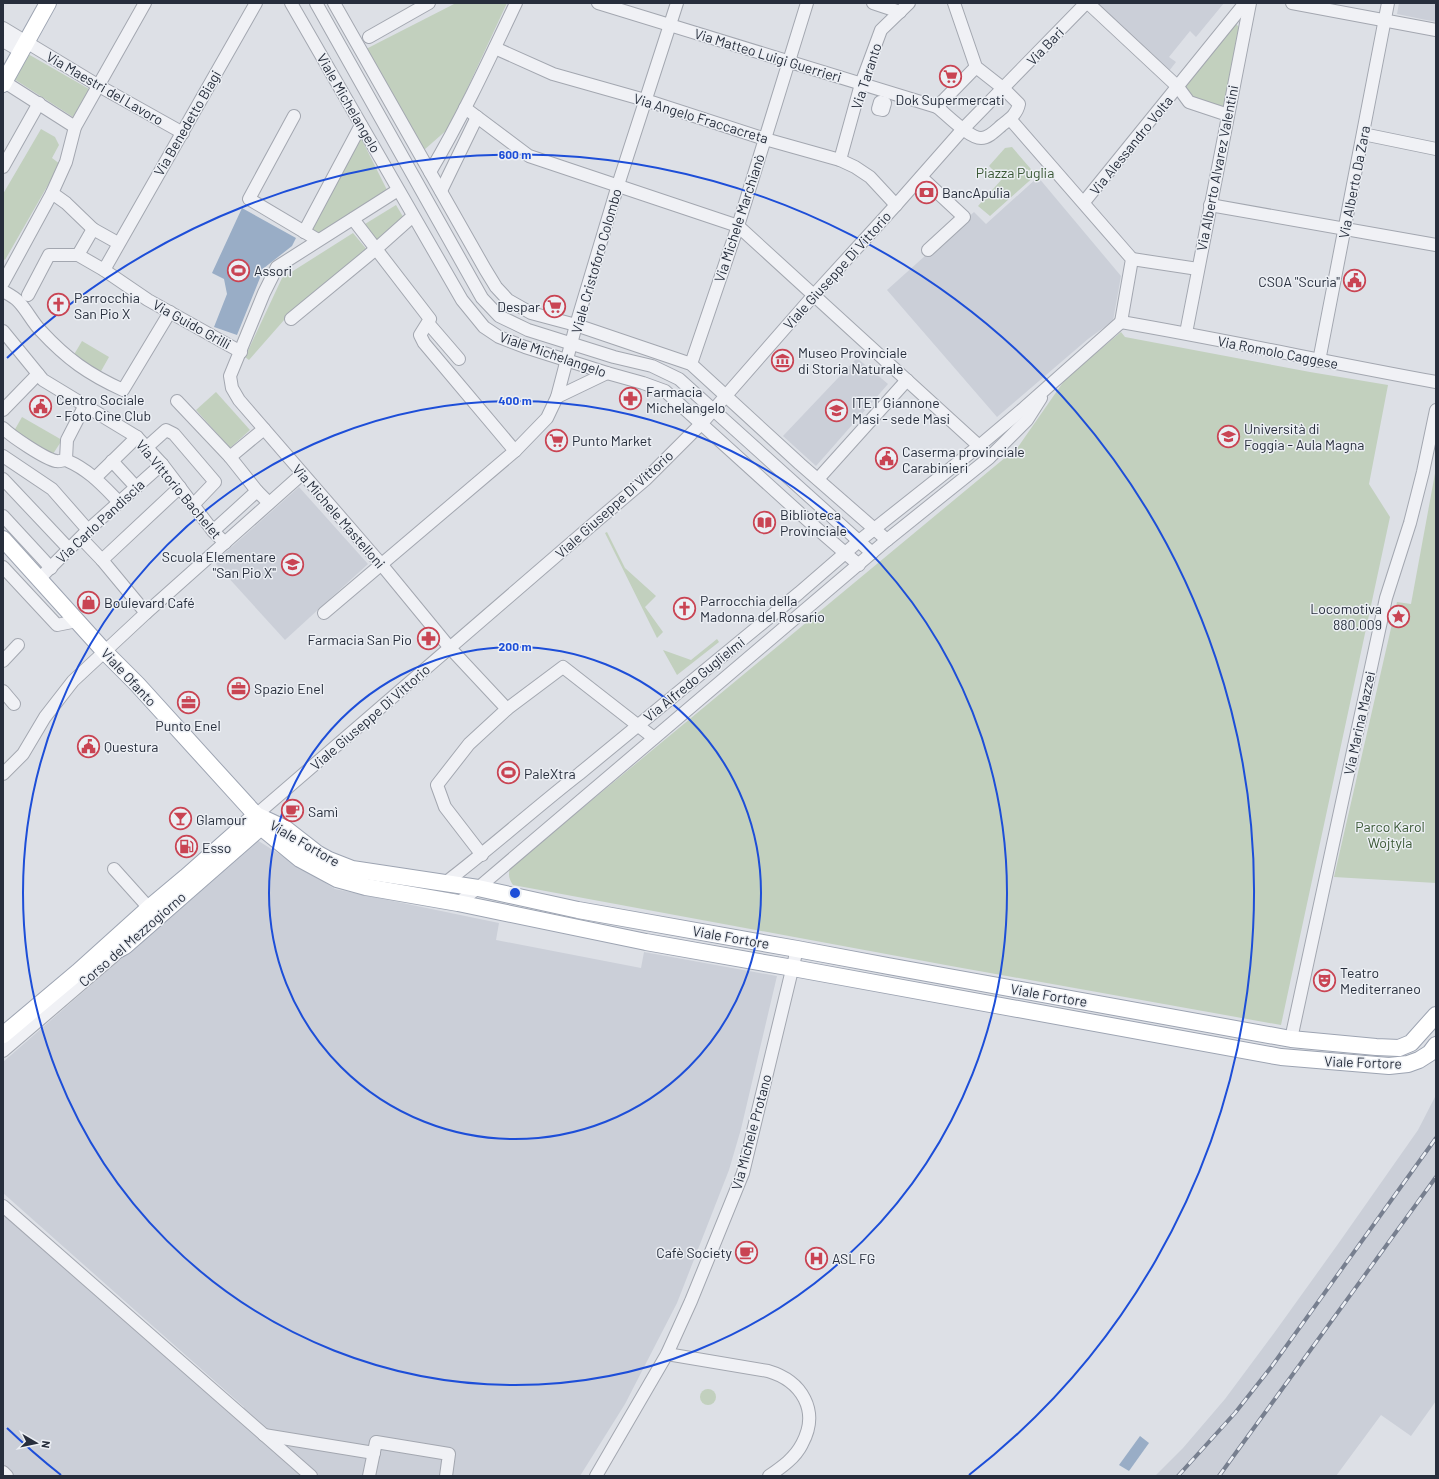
<svg xmlns="http://www.w3.org/2000/svg" width="1439" height="1479" font-family="Barlow,sans-serif">
  <style>
    .built { fill: #cbcfd8 }
    .green { fill: #c2d0be }
    .water { fill: #99adc6 }
    .lines { fill: none; stroke-linecap: round; stroke-linejoin: round }
    .minor-casing { stroke: #a3a7b0; stroke-width: 14 }
    .major-casing { stroke: #9da4b2; stroke-width: 18 }
    .minor { stroke: #f0f1f5; stroke-width: 12 }
    .major { stroke: #fff; stroke-width: 16 }
    .rail-casing { stroke: #777f8f; stroke-width: 4 }
    .rail { stroke: #eceff4; stroke-width: 2.5; stroke-dasharray: 8; stroke-linecap: butt }
    .ring { fill: none; stroke: #1d4ed8; stroke-width: 2 }
    .labels { text-anchor: middle; dominant-baseline: central; stroke-width: 3; stroke-linejoin: round; paint-order: stroke }
    .street-label { font-size: 14px; fill: #272e3c; stroke: #eceff4 }
    .poi-label { font-size: 14px; fill: #272e3c; stroke: #eceff4; text-anchor: start }
    .park-label { font-size: 14px; fill: #3a5835; stroke: #eceff4 }
    .centre { fill: #1d4ed8; stroke: #eceff4; stroke-width: 2 }
    .ring-label { font-size: 12px; text-anchor: middle; font-weight: bold; fill: #1d4ed8; stroke: #eceff4; stroke-width: 3; stroke-linejoin: round; paint-order: stroke }
  </style>
  <rect width="100%" height="100%" fill="#dde0e6"/>
  <g class="built">
    <path d="M1098,3H1224L1196,37L1190,31L1169,57L1176,62L1169,71L1096,5Z"/>
    <path d="M1399,3H1436V22L1397,14Z"/>
    <path d="M1038,177L1121,276L1113,321L1088,339L997,417L887,290L974,212L986,224Z"/>
    <path d="M857,358L888,384L816,466L783,436Z"/>
    <path d="M299,487L368,564L285,640L215,563L218,559Z"/>
    <path d="M257,840L335,889L499,923L496,940L641,968L644,952L777,976L741,1129L729,1170L677,1303L625,1404L580,1476H303L301,1474L299,1476H3V1213L236,1418L244,1407L3,1193V1062Z"/>
    <path d="M1436,1095V1401L1411,1436L1381,1415L1336,1476H1155L1183,1448L1225,1399L1277,1329L1338,1244L1418,1130Z"/>
  </g>
  <g class="green">
    <path d="M456,3H507L449,128L424,150L366,49Z"/>
    <path d="M1236,24L1239,27L1226,108L1193,97L1185,87Z"/>
    <path d="M28,54L89,89L73,117L14,79Z"/>
    <path d="M41,129L55,137L59,145L52,158L60,164L5,260L3,259V194Z"/>
    <path d="M360,136L387,190L320,236L309,228Z"/>
    <path d="M1012,147L1036,175L990,216L978,206L1002,179L989,166L1005,148Z"/>
    <path d="M396,205L405,220L379,243L365,224Z"/>
    <path d="M353,233L368,251L292,311L249,360L245,357L282,278Z"/>
    <path d="M1121,332L1125,337L1310,372L1388,385L1369,484L1390,517L1281,1025L951,966L513,885C509,879 508,875 510,868L1018,447L1066,378Z"/>
    <path d="M82,341L109,357L100,373L72,358Z"/>
    <path d="M216,392L250,430L230,448L196,410Z"/>
    <path d="M22,417L62,440L53,454L14,431Z"/>
    <path d="M1436,468V883L1334,877L1397,602L1411,604Z"/>
    <path d="M607,532L625,568L656,596L645,607L663,632L657,638L605,533Z"/>
    <path d="M717,639L719,642L677,675L663,650L691,660Z"/>
    <circle cx="708" cy="1397" r="8"/>
  </g>
  <g class="water">
    <path d="M242,208L296,238L292,246L264,268L237,335L214,327L227,294L224,279L212,273Z"/>
    <path d="M1140,1436L1149,1443L1129,1471L1119,1465Z"/>
  </g>
  <g class="lines">
    <defs>
      <g id="minor">
        <path d="M291,3L462,300L484,327L499,337L525,347L607,373L643,383L665,391L814,526L859,565"/>
        <path d="M316,3L482,298L499,316L528,330L614,357L652,366L679,379L872,553"/>
        <path d="M334,3L485,269L496,287L508,300L531,313L576,325L691,364L800,464L887,540"/>
        <path d="M598,3L937,107"/>
        <path d="M873,3L900,12"/>
        <path d="M954,3L976,67L1004,89L1019,104C1017,114 1010,119 1002,125C996,130 989,138 981,138C969,138 946,114 937,107L976,67"/>
        <path d="M1088,3L1178,87L1189,102L1228,115"/>
        <path d="M1292,3L1436,30"/>
        <path d="M3,28L99,86L183,133"/>
        <path d="M369,37L429,3"/>
        <path d="M3,41L22,52"/>
        <path d="M495,48L553,74L645,100L765,139L840,160L855,167L870,177L896,205"/>
        <path d="M3,81L75,127"/>
        <path d="M880,102L885,103L883,110L878,109Z"/>
        <path d="M465,108L529,156L738,226L979,446"/>
        <path d="M294,116L249,199L318,240"/>
        <path d="M1010,119L1132,259L1121,322"/>
        <path d="M1363,134L1436,149"/>
        <path d="M840,160L861,84L881,30L909,3"/>
        <path d="M3,167L39,103"/>
        <path d="M430,172C462,118 489,60 516,3"/>
        <path d="M921,177L964,217L928,250"/>
        <path d="M398,190L277,267L264,293L230,376L232,388L239,400L381,564L450,648L507,709"/>
        <path d="M441,191L477,117"/>
        <path d="M52,193L66,203L93,229"/>
        <path d="M1084,202L1245,3"/>
        <path d="M1210,205L1436,245"/>
        <path d="M353,219L430,319L420,335L424,343L515,451"/>
        <path d="M304,232L361,125"/>
        <path d="M118,243L93,229L78,255L104,270L256,3"/>
        <path d="M1132,259L1198,269"/>
        <path d="M104,270L148,300L241,352"/>
        <path d="M3,283L52,193L66,162L75,127L145,3"/>
        <path d="M3,291C8,294 14,297 18,301C27,310 32,322 41,331C67,359 88,374 123,390L170,312"/>
        <path d="M28,295L49,255H78"/>
        <path d="M291,319L376,249L413,216"/>
        <path d="M1121,322C1226,340 1331,363 1436,382"/>
        <path d="M428,323L459,359"/>
        <path d="M3,331L43,380L137,437L162,464L213,531L225,543"/>
        <path d="M1186,333L1250,3"/>
        <path d="M1319,361L1388,3"/>
        <path d="M691,364L738,226L807,3"/>
        <path d="M557,397L607,373"/>
        <path d="M177,401L230,457L264,429"/>
        <path d="M3,410L38,374"/>
        <path d="M3,428C11,436 45,459 56,461C60,462 64,459 68,461C89,470 103,486 119,502"/>
        <path d="M147,447L166,430L174,434L215,482L193,505"/>
        <path d="M3,456L52,489L88,530"/>
        <path d="M230,457L257,491"/>
        <path d="M66,459L67,440L85,405"/>
        <path d="M112,461L136,487"/>
        <path d="M95,478L137,437"/>
        <path d="M3,479L69,549"/>
        <path d="M818,479L907,380"/>
        <path d="M3,516L51,568"/>
        <path d="M213,531L257,491L269,503"/>
        <path d="M81,538L102,560"/>
        <path d="M3,567L57,625L77,621"/>
        <path d="M39,579L88,530L162,464"/>
        <path d="M146,613L102,560L180,487"/>
        <path d="M324,613L515,451L547,418L557,397L576,325L618,185L677,3"/>
        <path d="M3,661L18,645"/>
        <path d="M3,691L14,704"/>
        <path d="M3,774L23,754L45,717L73,681L146,613L302,474"/>
        <path d="M256,815L599,519L645,480L702,423L813,296L896,205L963,129L1086,3"/>
        <path d="M482,855L445,807L437,785L469,744L507,709L563,667L654,738"/>
        <path d="M114,869L149,908"/>
        <path d="M445,883C491,848 534,809 579,774L799,593L859,541L979,446L1024,408L1121,322"/>
        <path d="M458,903L478,888L887,540L989,458L1027,420L1041,398"/>
        <path d="M1291,1039L1386,598L1410,523L1423,472L1436,410"/>
        <path d="M3,1051L115,955"/>
        <path d="M3,1206L311,1476"/>
        <path d="M667,1354L768,1371C802,1381 820,1411 802,1444C795,1458 782,1467 769,1476"/>
        <path d="M264,1435L374,1453"/>
        <path d="M3,1472L7,1476"/>
        <path d="M369,1476L376,1442L449,1454L446,1476"/>
        <path d="M596,1476L667,1354L691,1301L743,1173L797,949"/>
      </g>
      <g id="major">
        <path d="M3,84L48,3"/>
        <path d="M3,539L105,652L137,684L256,815L261,827L300,859L337,879L366,887L458,903L646,942L793,968L1281,1057L1389,1066L1408,1064L1419,1060L1430,1053L1436,1045"/>
        <path d="M256,815L286,829L318,854L329,860L352,869L478,888L578,910L797,949L888,966L1291,1039L1376,1047L1399,1048L1411,1043L1436,1015"/>
        <path d="M103,958L125,946L261,827"/>
        <path d="M3,1035L78,972L149,908L186,877L256,815"/>
      </g>
    </defs>
    <use href="#minor" class="minor-casing"/>
    <use href="#major" class="major-casing"/>
    <use href="#minor" class="minor"/>
    <use href="#major" class="major"/>
    <defs>
      <g id="rail">
        <path d="M1178,1476L1235,1413L1272,1366L1436,1138"/>
        <path d="M1219,1476L1436,1177"/>
      </g>
    </defs>
    <use href="#rail" class="rail-casing"/>
    <use href="#rail" class="rail"/>
  </g>
  <g class="ring">
    <circle cx="515" cy="893" r="246"/>
    <circle cx="515" cy="893" r="492"/>
    <path d="M61 1475A738 738 0 0 1 7 1428M7 358A738 738 0 1 1 969 1475"/>
  </g>
  <defs>
    <symbol id="supermarket-ring" viewBox="-11 -11 22 22"><circle r="9.5" fill="#eceff4" stroke="#c94453" stroke-width="1.5"/><path d="M-6-5.5h2.5l.6 2H6L4.5 2H-2.5L-4.4-4H-6ZM-1.5 3.2a1.3 1.3 0 1 0 .1 0ZM3 3.2a1.3 1.3 0 1 0 .1 0Z" fill="#c94453"/></symbol>
    <symbol id="bank-ring" viewBox="-11 -11 22 22"><circle r="9.5" fill="#eceff4" stroke="#c94453" stroke-width="1.5"/><path d="M-6-4H6V4H-6ZM0-2.3a2.3 2.3 0 1 0 0 4.6a2.3 2.3 0 1 0 0-4.6Z" fill="#c94453"/></symbol>
    <symbol id="stadium-ring" viewBox="-11 -11 22 22"><circle r="9.5" fill="#eceff4" stroke="#c94453" stroke-width="1.5"/><path d="M0-5a6.5 5 0 1 0 0 10a6.5 5 0 1 0 0-10ZM-3.5-1.8h7v3.6h-7Z" fill="#c94453"/></symbol>
    <symbol id="civic-ring" viewBox="-11 -11 22 22"><circle r="9.5" fill="#eceff4" stroke="#c94453" stroke-width="1.5"/><path d="M-.6-6.5H3V-4.5H.6V-3L4-1V1h2V6H-6V1h2V-1L-.6-3ZM-1.2 2.5V6h2.4V2.5Z" fill="#c94453"/></symbol>
    <symbol id="church-ring" viewBox="-11 -11 22 22"><circle r="9.5" fill="#eceff4" stroke="#c94453" stroke-width="1.5"/><path d="M-1.2-6h2.4v3.5h3.3v2.4h-3.3V6h-2.4V-.1h-3.3v-2.4h3.3Z" fill="#c94453"/></symbol>
    <symbol id="museum-ring" viewBox="-11 -11 22 22"><circle r="9.5" fill="#eceff4" stroke="#c94453" stroke-width="1.5"/><path d="M0-6L6-3V-2H-6V-3ZM-5-1h2V3h-2ZM-1-1h2V3h-2ZM3-1h2V3H3ZM-6 4H6V6H-6Z" fill="#c94453"/></symbol>
    <symbol id="pharmacy-ring" viewBox="-11 -11 22 22"><circle r="9.5" fill="#eceff4" stroke="#c94453" stroke-width="1.5"/><path d="M-2-6h4v4h4v4h-4v4h-4v-4h-4v-4h4Z" fill="#c94453"/></symbol>
    <symbol id="university-ring" viewBox="-11 -11 22 22"><circle r="9.5" fill="#eceff4" stroke="#c94453" stroke-width="1.5"/><path d="M0-5L7-2L0 1L-7-2ZM-4 1L0 2.5L4 1V4Q0 6-4 4Z" fill="#c94453"/></symbol>
    <symbol id="library-ring" viewBox="-11 -11 22 22"><circle r="9.5" fill="#eceff4" stroke="#c94453" stroke-width="1.5"/><path d="M-6-4Q-3-5.5-.7-3.5V5Q-3 3-6 4ZM6-4Q3-5.5 .7-3.5V5Q3 3 6 4Z" fill="#c94453"/></symbol>
    <symbol id="school-ring" viewBox="-11 -11 22 22"><circle r="9.5" fill="#eceff4" stroke="#c94453" stroke-width="1.5"/><path d="M0-5L7-2L0 1L-7-2ZM-4 1L0 2.5L4 1V4Q0 6-4 4Z" fill="#c94453"/></symbol>
    <symbol id="shop-ring" viewBox="-11 -11 22 22"><circle r="9.5" fill="#eceff4" stroke="#c94453" stroke-width="1.5"/><path d="M-5-2.5h2.3a2.7 3.5 0 0 1 5.4 0H5L5.5 6h-11ZM-1.5-2.5h3a1.5 2.3 0 0 0-3 0Z" fill="#c94453"/></symbol>
    <symbol id="sight-ring" viewBox="-11 -11 22 22"><circle r="9.5" fill="#eceff4" stroke="#c94453" stroke-width="1.5"/><path d="M0-6L1.8-2.2L6-1.7L2.9 1.2L3.7 5.4L0 3.3L-3.7 5.4L-2.9 1.2L-6-1.7L-1.8-2.2Z" fill="#c94453"/></symbol>
    <symbol id="office-ring" viewBox="-11 -11 22 22"><circle r="9.5" fill="#eceff4" stroke="#c94453" stroke-width="1.5"/><path d="M-6-3h4V-5.5h4V-3h4V5H-6ZM-1-4.5V-3h2v-1.5ZM-6 0V1H6V0Z" fill="#c94453"/></symbol>
    <symbol id="cafe-ring" viewBox="-11 -11 22 22"><circle r="9.5" fill="#eceff4" stroke="#c94453" stroke-width="1.5"/><path d="M-5.5-4.5H6V0H3Q3 3.5 0 3.5H-2.5Q-5.5 3.5-5.5 0ZM3-3.2v2h1.7v-2ZM-6 4.5H4V6H-6Z" fill="#c94453"/></symbol>
    <symbol id="bar-ring" viewBox="-11 -11 22 22"><circle r="9.5" fill="#eceff4" stroke="#c94453" stroke-width="1.5"/><path d="M-6-5H6L.8 .8V4.5H3.5V6h-7V4.5H-.8V.8Z" fill="#c94453"/></symbol>
    <symbol id="fuel-ring" viewBox="-11 -11 22 22"><circle r="9.5" fill="#eceff4" stroke="#c94453" stroke-width="1.5"/><path d="M-5.5-6h7V0h2V4h1.3V-2.5L3-4.5l.8-.8L6-3V5H2.5V1h-1V6h-7ZM-4.2-4.7v3.2H.2V-4.7Z" fill="#c94453"/></symbol>
    <symbol id="theatre-ring" viewBox="-11 -11 22 22"><circle r="9.5" fill="#eceff4" stroke="#c94453" stroke-width="1.5"/><path d="M-5-5.5Q0-4 5-5.5V0Q5 5 0 6Q-5 5-5 0ZM-3.3-2.5H-1v1.5H-3.3ZM1-2.5H3.3v1.5H1ZM-2.8 1Q0 5.5 2.8 1Z" fill="#c94453"/></symbol>
    <symbol id="hospital-ring" viewBox="-11 -11 22 22"><circle r="9.5" fill="#eceff4" stroke="#c94453" stroke-width="1.5"/><path d="M-5-5h3v3.5h4V-5h3V5h-3V1.5h-4V5h-3Z" fill="#c94453"/></symbol>
  </defs>
  <g fill-rule="evenodd">
    <use href="#supermarket-ring" x="938" y="64" width="25" height="25"/>
    <use href="#bank-ring" x="914" y="180" width="25" height="25"/>
    <use href="#stadium-ring" x="226" y="258" width="25" height="25"/>
    <use href="#civic-ring" x="1342" y="268" width="25" height="25"/>
    <use href="#church-ring" x="46" y="292" width="25" height="25"/>
    <use href="#supermarket-ring" x="542" y="294" width="25" height="25"/>
    <use href="#museum-ring" x="770" y="348" width="25" height="25"/>
    <use href="#pharmacy-ring" x="618" y="386" width="25" height="25"/>
    <use href="#civic-ring" x="28" y="394" width="25" height="25"/>
    <use href="#university-ring" x="824" y="398" width="25" height="25"/>
    <use href="#university-ring" x="1216" y="424" width="25" height="25"/>
    <use href="#supermarket-ring" x="544" y="428" width="25" height="25"/>
    <use href="#civic-ring" x="874" y="446" width="25" height="25"/>
    <use href="#library-ring" x="752" y="510" width="25" height="25"/>
    <use href="#school-ring" x="280" y="552" width="25" height="25"/>
    <use href="#shop-ring" x="76" y="590" width="25" height="25"/>
    <use href="#church-ring" x="672" y="596" width="25" height="25"/>
    <use href="#sight-ring" x="1386" y="604" width="25" height="25"/>
    <use href="#pharmacy-ring" x="416" y="626" width="25" height="25"/>
    <use href="#office-ring" x="226" y="676" width="25" height="25"/>
    <use href="#office-ring" x="176" y="690" width="25" height="25"/>
    <use href="#civic-ring" x="76" y="734" width="25" height="25"/>
    <use href="#stadium-ring" x="496" y="760" width="25" height="25"/>
    <use href="#cafe-ring" x="280" y="798" width="25" height="25"/>
    <use href="#bar-ring" x="168" y="806" width="25" height="25"/>
    <use href="#fuel-ring" x="174" y="834" width="25" height="25"/>
    <use href="#theatre-ring" x="1312" y="968" width="25" height="25"/>
    <use href="#cafe-ring" x="734" y="1240" width="25" height="25"/>
    <use href="#hospital-ring" x="804" y="1246" width="25" height="25"/>
  </g>
  <g class="labels">
    <g class="street-label">
      <text transform="translate(1045 46) rotate(-46)">Via Bari</text>
      <text transform="translate(768 55) rotate(17)">Via Matteo Luigi Guerrieri</text>
      <text transform="translate(866 76) rotate(-72)">Via Taranto</text>
      <text transform="translate(105 88) rotate(30)">Via Maestri del Lavoro</text>
      <text transform="translate(349 103) rotate(60)">Viale Michelangelo</text>
      <text transform="translate(701 118) rotate(17)">Via Angelo Fraccacreta</text>
      <text transform="translate(187 123) rotate(-60)">Via Benedetto Biagi</text>
      <text transform="translate(1131 145) rotate(-51)">Via Alessandro Volta</text>
      <text transform="translate(1217 168) rotate(-79)">Via Alberto Alvarez Valentini</text>
      <text transform="translate(1354 182) rotate(-79)">Via Alberto Da Zara</text>
      <text transform="translate(739 218) rotate(-72)">Via Michele Marchianò</text>
      <text transform="translate(596 261) rotate(-74)">Viale Cristoforo Colombo</text>
      <text transform="translate(837 270) rotate(-48)">Viale Giuseppe Di Vittorio</text>
      <text transform="translate(192 324) rotate(29)">Via Guido Grilli</text>
      <text transform="translate(1278 352) rotate(11)">Via Romolo Caggese</text>
      <text transform="translate(553 354) rotate(19)">Viale Michelangelo</text>
      <text transform="translate(179 489) rotate(50)">Via Vittorio Bachelet</text>
      <text transform="translate(614 504) rotate(-42)">Viale Giuseppe Di Vittorio</text>
      <text transform="translate(339 516) rotate(49)">Via Michele Mastelloni</text>
      <text transform="translate(100 521) rotate(-43)">Via Carlo Pandiscia</text>
      <text transform="translate(129 677) rotate(47)">Viale Ofanto</text>
      <text transform="translate(694 679) rotate(-39)">Via Alfredo Guglielmi</text>
      <text transform="translate(370 717) rotate(-41)">Viale Giuseppe Di Vittorio</text>
      <text transform="translate(1359 723) rotate(-78)">Via Marina Mazzei</text>
      <text transform="translate(305 843) rotate(30)">Viale Fortore</text>
      <text transform="translate(731 937) rotate(10)">Viale Fortore</text>
      <text transform="translate(132 939) rotate(-41)">Corso del Mezzogiorno</text>
      <text transform="translate(1049 995) rotate(10)">Viale Fortore</text>
      <text transform="translate(1363 1062) rotate(2)">Viale Fortore</text>
      <text transform="translate(751 1132) rotate(-75)">Via Michele Protano</text>
    </g>
    <g class="poi-label">
      <text x="950" y="99" text-anchor="middle">Dok Supermercati</text>
      <text x="942" y="192">BancApulia</text>
      <text x="254" y="270">Assori</text>
      <text x="1340" y="281" text-anchor="end">CSOA "Scurìa"</text>
      <text x="74" y="297">Parrocchia<tspan x="74" dy="16">San Pio X</tspan></text>
      <text x="540" y="306" text-anchor="end">Despar</text>
      <text x="798" y="352">Museo Provinciale<tspan x="798" dy="16">di Storia Naturale</tspan></text>
      <text x="646" y="391">Farmacia<tspan x="646" dy="16">Michelangelo</tspan></text>
      <text x="56" y="399">Centro Sociale<tspan x="56" dy="16">- Foto Cine Club</tspan></text>
      <text x="852" y="402">ITET Giannone<tspan x="852" dy="16">Masi - sede Masi</tspan></text>
      <text x="1244" y="428">Università di<tspan x="1244" dy="16">Foggia - Aula Magna</tspan></text>
      <text x="572" y="440">Punto Market</text>
      <text x="902" y="451">Caserma provinciale<tspan x="902" dy="16">Carabinieri</tspan></text>
      <text x="780" y="514">Biblioteca<tspan x="780" dy="16">Provinciale</tspan></text>
      <text x="276" y="556" text-anchor="end">Scuola Elementare<tspan x="276" dy="16">"San Pio X"</tspan></text>
      <text x="700" y="600">Parrocchia della<tspan x="700" dy="16">Madonna del Rosario</tspan></text>
      <text x="104" y="602">Boulevard Café</text>
      <text x="1382" y="608" text-anchor="end">Locomotiva<tspan x="1382" dy="16">880.009</tspan></text>
      <text x="412" y="639" text-anchor="end">Farmacia San Pio</text>
      <text x="254" y="688">Spazio Enel</text>
      <text x="188" y="725" text-anchor="middle">Punto Enel</text>
      <text x="104" y="746">Questura</text>
      <text x="524" y="773">PaleXtra</text>
      <text x="308" y="811">Samì</text>
      <text x="196" y="819">Glamour</text>
      <text x="202" y="847">Esso</text>
      <text x="1340" y="972">Teatro<tspan x="1340" dy="16">Mediterraneo</tspan></text>
      <text x="732" y="1252" text-anchor="end">Cafè Society</text>
      <text x="832" y="1258">ASL FG</text>
    </g>
    <g class="park-label">
      <text x="1015" y="172">Piazza Puglia</text>
      <text x="1390" y="826">Parco Karol<tspan x="1390" dy="16">Wojtyla</tspan></text>
    </g>
  </g>
  <circle cx="515" cy="893" r="6" class="centre"/>
  <g class="ring-label">
    <text x="515" y="159">600 m</text>
    <text x="515" y="405">400 m</text>
    <text x="515" y="651">200 m</text>
  </g>
  <rect width="1439" height="1479" fill="none" stroke="#272e3c" stroke-width="8"/>
  <g transform="translate(36 1443) rotate(99)" stroke="#eceff4" stroke-width="3" paint-order="stroke">
  <path d="M0-3L7 15L0 10L-7 15Z" fill="#272e3c"/>
  <text y="-6" font-size="11" font-weight="bold" text-anchor="middle" fill="#272e3c">N</text>
  </g>
</svg>
